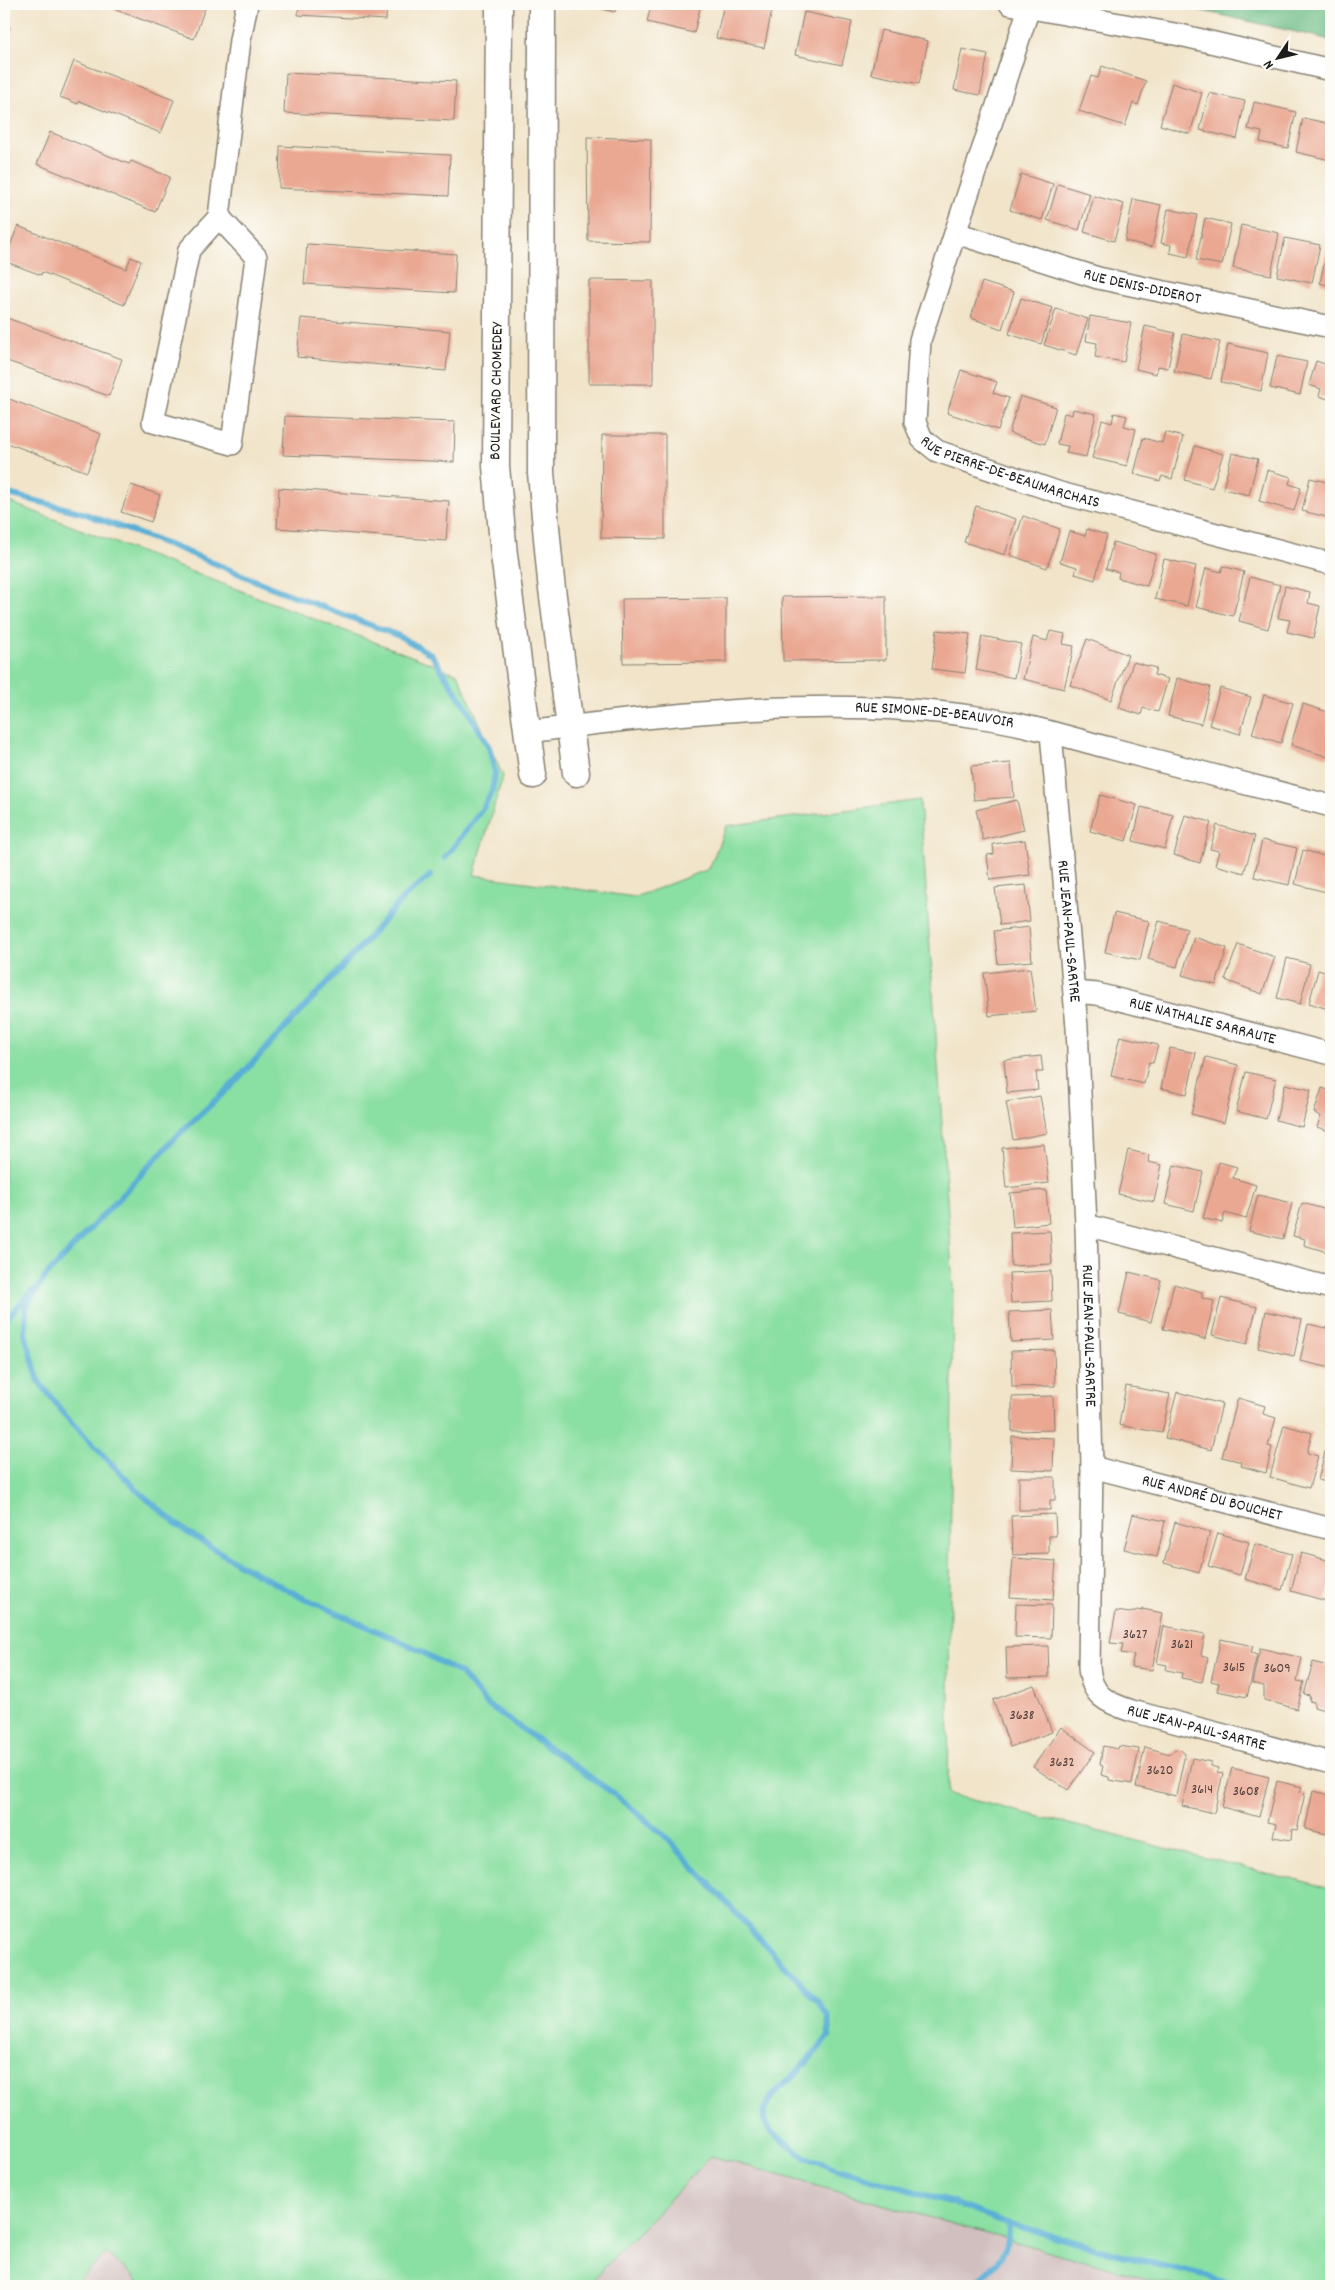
<svg xmlns="http://www.w3.org/2000/svg" width="1335" height="2290" font-family="Dekko,sans-serif">
  <style>
    .industrial { fill: #d1bfbf }
    .green { fill: #8adfa2; stroke: #537e5f }
    .forest { fill: #6fbe88; stroke: #466d52 }
    .lines { fill: none; stroke-linecap: round; stroke-linejoin: round }
    .stream { stroke: #58afd5; stroke-width: 6 }
    .building { fill: #eaa893 }
    .minor-casing { stroke: #868072; stroke-width: 24 }
    .tertiary-casing { stroke: #868072; stroke-width: 29 }
    .minor { stroke: #fff; stroke-width: 21 }
    .tertiary { stroke: #fff; stroke-width: 26 }
    .labels { text-anchor: middle; dominant-baseline: central; stroke-width: 4; stroke-linejoin: round; paint-order: stroke }
    .number-label { font-size: 14px; fill: #503f3a }
    .street-label { font-size: 16px; fill: #1c1c1c; stroke: #fdfcf7 }
  </style>
  <rect width="100%" height="100%" fill="#fdfcf7"/>
  <filter id="ink" filterUnits="userSpaceOnUse"><feTurbulence type="fractalNoise" baseFrequency=".02" numOctaves="2"/><feDisplacementMap in="SourceGraphic" scale="10" xChannelSelector="R" yChannelSelector="G"/><feConvolveMatrix kernelMatrix="1 2 1 2 8 2 1 2 1" color-interpolation-filters="sRGB"/></filter>
  <filter id="wash" filterUnits="userSpaceOnUse"><feTurbulence type="fractalNoise" baseFrequency=".0096" numOctaves="4" result="noise"/><feDisplacementMap in="SourceGraphic" scale="20" xChannelSelector="R" yChannelSelector="G"/><feGaussianBlur stdDeviation="1.12" result="paint"/><feColorMatrix in="noise" values="0 0 0 0 0 0 0 0 0 0 0 0 0 0 0 0 0 1.4 0 .05"/><feComposite in="paint" operator="in"/></filter>
  <g filter="url(#wash)">
    <rect width="100%" height="100%" fill="#f1e4c9"/>
    <g class="industrial">
      <path d="M711,2156L1173,2286H587Z"/>
      <path d="M106,2252L144,2286H73Z"/>
    </g>
    <path class="green" d="M4,500L458,674L503,776L474,875L635,897L709,869L726,826L920,800L953,1286L948,1794L1331,1889V2286H1173L711,2156L587,2286H144L106,2253L73,2286H4Z"/>
    <path class="forest" d="M1172,4H1331V40Z"/>
    <g class="lines">
      <g class="stream">
        <path d="M4,493L80,512L185,551L273,588L399,636L431,654L463,702L489,747L495,773L492,791L483,808L445,858"/>
        <path d="M431,875L403,898L355,953L232,1085L177,1136L45,1277L26,1306L25,1334L39,1382L69,1420L139,1492L185,1531L239,1564L299,1596L415,1648L461,1674L487,1704L614,1794L664,1835L819,2003L828,2017L829,2036L806,2063L772,2096L764,2111V2121L771,2131L792,2148L810,2159L841,2170L953,2203L1007,2223L1139,2260L1244,2286"/>
        <path d="M4,1321L32,1291"/>
        <path d="M972,2286C993,2268 1012,2253 1007,2223"/>
      </g>
    </g>
    <g id="blocks">
      <g class="building">
        <path d="M100,4H202L206,5L194,39Z"/>
        <path d="M299,4H387L386,20L298,15Z"/>
        <path d="M590,4H617L615,12L589,6Z"/>
        <path d="M651,4H701L694,33L647,22Z"/>
        <path d="M724,4L773,5L764,48L716,38Z"/>
        <path d="M804,12L852,22L842,65L795,55Z"/>
        <path d="M4,25L10,27L4,44Z"/>
        <path d="M881,30L928,41L919,84L871,74Z"/>
        <path d="M962,49L988,54L980,95L954,90Z"/>
        <path d="M74,61L174,100L161,133L79,101L78,104L60,97Z"/>
        <path d="M1102,66L1146,81L1138,105L1133,103L1125,126L1079,111L1091,76L1098,78Z"/>
        <path d="M286,73L456,81L454,121L284,113Z"/>
        <path d="M1172,83L1202,93L1190,134L1160,125Z"/>
        <path d="M1209,93L1245,101L1237,139L1200,130Z"/>
        <path d="M1254,102L1296,112L1288,148L1260,142L1262,132L1248,129Z"/>
        <path d="M1303,118L1331,124L1330,160L1296,152Z"/>
        <path d="M50,132L129,164L131,161L170,177L155,212L37,164Z"/>
        <path d="M587,137L651,139L650,242L588,241Z"/>
        <path d="M280,146L450,155L448,196L279,188Z"/>
        <path d="M1021,174L1053,184L1042,220L1010,210Z"/>
        <path d="M1058,184L1090,194L1079,230L1047,220Z"/>
        <path d="M1094,196L1124,204L1114,241L1084,232Z"/>
        <path d="M1133,199L1161,205L1152,247L1125,241Z"/>
        <path d="M1168,209L1197,215L1188,257L1170,253L1171,245L1161,243Z"/>
        <path d="M1205,218L1231,224L1222,265L1196,260Z"/>
        <path d="M1241,225L1279,233L1271,275L1233,268Z"/>
        <path d="M18,226L126,269L131,257L141,261L124,305L42,272L41,275L4,261Z"/>
        <path d="M1285,238L1320,245L1312,283L1277,276Z"/>
        <path d="M307,244L456,254L454,293L304,284Z"/>
        <path d="M1328,246L1331,247V286L1320,283Z"/>
        <path d="M589,280L653,281V384H589Z"/>
        <path d="M982,282L1014,292L1002,329L971,318Z"/>
        <path d="M1021,298L1053,308L1041,344L1009,334Z"/>
        <path d="M1056,309L1088,319L1076,355L1044,345Z"/>
        <path d="M1090,316L1131,323L1124,362L1095,357L1097,343L1086,341Z"/>
        <path d="M4,317L122,359L109,396L4,360Z"/>
        <path d="M301,318L450,331L446,371L297,357Z"/>
        <path d="M1145,326L1175,333L1168,368L1158,366L1156,374L1136,369Z"/>
        <path d="M1183,334L1220,342L1211,379L1174,371Z"/>
        <path d="M1228,344L1268,353L1261,391L1221,382Z"/>
        <path d="M1277,356L1307,362L1300,395L1270,388Z"/>
        <path d="M1316,361L1331,366V400L1319,396L1321,389L1309,385Z"/>
        <path d="M961,370L997,382L993,393L1009,398L998,430L947,413Z"/>
        <path d="M1020,396L1056,407L1045,444L1009,433Z"/>
        <path d="M4,397L101,434L87,472L4,442Z"/>
        <path d="M1073,409L1096,414L1086,457L1066,453L1068,446L1057,444L1064,413L1072,415Z"/>
        <path d="M1114,413L1127,416L1124,426L1136,429L1127,466L1092,458L1102,420L1112,423Z"/>
        <path d="M285,416L455,422L454,462L283,455Z"/>
        <path d="M1165,432L1183,437L1172,479L1162,476L1160,481L1134,474L1143,438L1162,443Z"/>
        <path d="M602,435H665V539L601,538Z"/>
        <path d="M1195,446L1223,454L1212,488L1185,480Z"/>
        <path d="M1232,453L1258,459L1249,495L1223,489Z"/>
        <path d="M1267,470L1291,477L1289,484L1301,488L1294,511L1259,501Z"/>
        <path d="M1310,478L1331,483V518L1302,511Z"/>
        <path d="M131,485L160,495L151,522L121,512Z"/>
        <path d="M279,488L449,501L446,541L277,528Z"/>
        <path d="M976,506L1016,519L1005,555L964,542Z"/>
        <path d="M1023,516L1060,529L1047,568L1010,555Z"/>
        <path d="M1087,529L1107,535L1095,580L1075,574L1077,567L1060,562L1069,531L1085,536Z"/>
        <path d="M1113,542L1156,554L1147,586L1118,578L1119,572L1106,569Z"/>
        <path d="M1164,559L1196,566L1187,606L1155,599Z"/>
        <path d="M1223,566L1244,572L1233,616L1196,607L1206,568L1221,572Z"/>
        <path d="M1250,577L1280,585L1268,629L1239,621Z"/>
        <path d="M1285,586L1310,592L1308,603L1320,606L1313,638L1287,632L1290,620L1278,618Z"/>
        <path d="M886,596V660L783,661L782,597Z"/>
        <path d="M726,598V662L623,663L622,599Z"/>
        <path d="M937,630L970,634L965,673L932,669Z"/>
        <path d="M1330,630H1331V645L1327,644Z"/>
        <path d="M1050,631L1065,634L1063,644L1074,646L1064,689L1023,679L1033,637L1047,641Z"/>
        <path d="M982,636L1021,644L1014,678L976,670Z"/>
        <path d="M1087,639L1128,655L1111,700L1070,685Z"/>
        <path d="M1133,662L1156,668L1154,675L1168,679L1158,712L1143,708L1141,715L1119,708Z"/>
        <path d="M1177,678L1210,687L1201,724L1168,716Z"/>
        <path d="M1220,688L1251,697L1240,734L1209,725Z"/>
        <path d="M1264,695L1293,703L1281,743L1252,734Z"/>
        <path d="M1303,704L1331,713L1327,732L1331,733V745L1328,757L1291,745Z"/>
        <path d="M1011,763L1014,797L974,800L971,766Z"/>
        <path d="M1100,795L1137,805L1126,841L1090,831Z"/>
        <path d="M1017,800L1024,830L983,840L976,810Z"/>
        <path d="M1141,807L1173,815L1165,849L1133,841Z"/>
        <path d="M1185,815L1211,822L1200,863L1174,855Z"/>
        <path d="M1217,825L1255,836L1244,873L1215,865L1219,851L1210,849Z"/>
        <path d="M1025,840L1030,875L990,880L987,855L994,854L993,844Z"/>
        <path d="M1262,840L1297,848L1289,885L1254,877Z"/>
        <path d="M1303,850L1331,858V873L1326,892L1295,884Z"/>
        <path d="M1026,885L1030,921L1000,925L995,888Z"/>
        <path d="M1114,913L1149,921L1140,960L1105,952Z"/>
        <path d="M1159,921L1187,929L1177,967L1148,959Z"/>
        <path d="M1029,927L1032,961L998,964L994,931Z"/>
        <path d="M1194,937L1227,948L1216,985L1182,975Z"/>
        <path d="M1238,944L1275,957L1262,994L1225,980Z"/>
        <path d="M1287,958L1310,964L1300,1004L1277,998Z"/>
        <path d="M1030,968L1036,1011L989,1016L984,973Z"/>
        <path d="M1318,970L1331,974V1010L1309,1003Z"/>
        <path d="M1120,1036L1158,1045L1153,1063L1149,1062L1144,1084L1111,1076Z"/>
        <path d="M1170,1048L1196,1053L1187,1094L1161,1088Z"/>
        <path d="M1041,1056L1043,1072H1036L1038,1090L1007,1093L1004,1060Z"/>
        <path d="M1206,1057L1238,1065L1224,1123L1191,1114Z"/>
        <path d="M1246,1072L1276,1079L1266,1119L1236,1111Z"/>
        <path d="M1285,1084L1311,1090L1302,1127L1276,1120Z"/>
        <path d="M1322,1088L1331,1091V1132L1317,1127L1321,1116L1314,1113Z"/>
        <path d="M1040,1096L1047,1133L1013,1140L1006,1102Z"/>
        <path d="M1044,1144L1049,1183L1006,1188L1002,1148Z"/>
        <path d="M1128,1150L1149,1155L1148,1162L1162,1165L1154,1202L1118,1194Z"/>
        <path d="M1219,1162L1237,1167L1233,1178L1256,1185L1246,1219L1225,1213L1222,1223L1203,1218Z"/>
        <path d="M1174,1165L1203,1172L1194,1211L1165,1204Z"/>
        <path d="M1046,1190L1049,1223L1013,1227L1010,1193Z"/>
        <path d="M1258,1195L1292,1203L1283,1239L1249,1231Z"/>
        <path d="M1302,1203L1331,1211V1238L1327,1252L1304,1245L1305,1239L1293,1236Z"/>
        <path d="M1050,1231L1052,1264L1011,1266L1010,1233Z"/>
        <path d="M1051,1271L1052,1301L1011,1303L1009,1273Z"/>
        <path d="M1129,1272L1161,1280L1151,1322L1119,1314Z"/>
        <path d="M1174,1284L1202,1292V1298L1214,1301L1205,1339L1163,1329Z"/>
        <path d="M1221,1298L1257,1307L1247,1344L1212,1335Z"/>
        <path d="M1052,1310L1054,1340L1011,1342L1009,1312Z"/>
        <path d="M1266,1311L1302,1320L1294,1356L1258,1348Z"/>
        <path d="M1308,1324L1331,1329V1368L1300,1361Z"/>
        <path d="M1054,1350L1055,1386L1012,1387L1011,1351Z"/>
        <path d="M1126,1386L1170,1394L1162,1433L1119,1425Z"/>
        <path d="M1177,1392L1222,1404L1211,1450L1165,1438Z"/>
        <path d="M1053,1396L1054,1430L1012,1431V1397Z"/>
        <path d="M1238,1398L1265,1406L1263,1414L1276,1418L1268,1446L1272,1447L1266,1473L1241,1466L1242,1462L1222,1457Z"/>
        <path d="M1284,1425L1312,1433L1307,1453L1318,1456L1309,1488L1270,1477Z"/>
        <path d="M1012,1436L1054,1438L1053,1471L1011,1469Z"/>
        <path d="M1327,1444L1331,1445V1483L1318,1480Z"/>
        <path d="M1019,1477H1055V1500H1050V1510H1019Z"/>
        <path d="M1055,1514L1056,1536H1049V1554L1013,1555L1011,1516Z"/>
        <path d="M1133,1514L1165,1521L1157,1557L1124,1549Z"/>
        <path d="M1175,1522L1210,1532L1199,1573L1164,1563Z"/>
        <path d="M1218,1533L1249,1542L1240,1575L1208,1566Z"/>
        <path d="M1255,1544L1292,1554L1282,1590L1245,1579Z"/>
        <path d="M1301,1553L1331,1561V1582L1326,1601L1291,1591Z"/>
        <path d="M1013,1558L1056,1561L1053,1600L1010,1597Z"/>
        <path d="M1016,1604L1052,1605L1051,1638L1015,1637Z"/>
        <path d="M1142,1609L1163,1613L1152,1670L1131,1667L1134,1655L1121,1653L1123,1644L1110,1643L1116,1611L1130,1613L1137,1610L1142,1611Z"/>
        <path d="M1164,1626L1205,1634L1201,1655L1208,1657L1202,1682L1181,1678L1182,1673L1166,1670L1167,1665L1157,1663Z"/>
        <path d="M1221,1639L1253,1646L1251,1653L1257,1655L1247,1697L1217,1691L1219,1683L1211,1681Z"/>
        <path d="M1048,1646L1049,1677L1007,1678L1006,1647Z"/>
        <path d="M1260,1648L1302,1658L1297,1681L1304,1682L1297,1709L1264,1700V1686L1252,1683Z"/>
        <path d="M1313,1662L1331,1667V1712L1314,1707V1702L1309,1701L1310,1696L1304,1695Z"/>
        <path d="M1034,1685L1052,1732L1010,1747L993,1700Z"/>
        <path d="M1061,1727L1095,1752L1068,1790L1033,1767Z"/>
        <path d="M1103,1746L1118,1749L1119,1746L1139,1749L1132,1784L1109,1780V1777L1101,1775L1103,1766L1100,1765Z"/>
        <path d="M1145,1747L1170,1754L1176,1749L1181,1750L1185,1754L1176,1796L1136,1787Z"/>
        <path d="M1192,1758L1211,1762V1766L1218,1768L1217,1772L1223,1773L1214,1813L1182,1806Z"/>
        <path d="M1232,1768L1269,1777L1259,1817L1222,1807Z"/>
        <path d="M1277,1781L1302,1787L1300,1792L1305,1793L1297,1830L1292,1829L1291,1840L1273,1837L1276,1824L1267,1822Z"/>
        <path d="M1313,1791L1331,1795V1835L1305,1829Z"/>
      </g>
    </g>
  </g>
  <g filter="url(#ink)">
    <use href="#blocks" fill-opacity="0" stroke="#868072" stroke-width="1"/>
    <g class="lines">
      <defs>
        <g id="minor">
          <path d="M1010,4L1180,35L1331,70"/>
          <path id="s1" d="M1029,8L920,340L915,422L922,439L937,451L1060,493L1331,564"/>
          <path d="M219,217L256,257L232,444L153,422L189,250L219,217L240,40L247,4"/>
          <path id="s2" d="M956,233L1098,278L1331,327"/>
          <path id="s3" d="M528,732C670,713 834,696 977,717C1023,723 1068,737 1113,749C1186,768 1258,787 1331,806"/>
          <path id="s4" d="M1051,733L1077,1027L1086,1225L1092,1467L1089,1667C1091,1696 1107,1703 1132,1711L1331,1763"/>
          <path id="s5" d="M1074,992L1097,994L1331,1054"/>
          <path d="M1086,1225L1331,1288"/>
          <path id="s6" d="M1092,1467L1331,1529"/>
        </g>
        <g id="tertiary">
          <path d="M499,4L496,466L504,555L533,775"/>
          <path d="M542,4L541,473L551,581L576,773"/>
        </g>
      </defs>
      <use href="#minor" class="minor-casing"/>
      <use href="#tertiary" class="tertiary-casing"/>
      <use href="#minor" class="minor"/>
      <use href="#tertiary" class="tertiary"/>
    </g>
  </g>
  <g class="labels">
    <g class="number-label">
      <text x="1135" y="1635">3627</text>
      <text x="1182" y="1645">3621</text>
      <text x="1234" y="1668">3615</text>
      <text x="1277" y="1669">3609</text>
      <text x="1022" y="1716">3638</text>
      <text x="1062" y="1763">3632</text>
      <text x="1160" y="1771">3620</text>
      <text x="1202" y="1790">3614</text>
      <text x="1246" y="1792">3608</text>
    </g>
    <g class="street-label">
      <text stroke="none"><textPath href="#s2" startOffset="194">RUE DENIS-DIDEROT</textPath></text>
      <text transform="translate(497 391) rotate(-89)">BOULEVARD CHOMEDEY</text>
      <text stroke="none"><textPath href="#s1" startOffset="545">RUE PIERRE-DE-BEAUMARCHAIS</textPath></text>
      <text stroke="none"><textPath href="#s3" startOffset="408">RUE SIMONE-DE-BEAUVOIR</textPath></text>
      <text stroke="none"><textPath href="#s4" startOffset="199">RUE JEAN-PAUL-SARTRE</textPath></text>
      <text stroke="none"><textPath href="#s5" startOffset="132">RUE NATHALIE SARRAUTE</textPath></text>
      <text stroke="none"><textPath href="#s4" startOffset="604">RUE JEAN-PAUL-SARTRE</textPath></text>
      <text stroke="none"><textPath href="#s6" startOffset="124">RUE ANDRÉ DU BOUCHET</textPath></text>
      <text stroke="none"><textPath href="#s4" startOffset="1069">RUE JEAN-PAUL-SARTRE</textPath></text>
    </g>
  </g>
  <rect width="1335" height="2290" fill="none" stroke="#fdfcf7" stroke-width="20"/>
  <g transform="translate(1278 58) rotate(235)" stroke="#fdfcf7" stroke-width="4" paint-order="stroke">
  <path d="M0-4L9 19L0 12L-9 19Z" fill="#1c1c1c"/>
  <text y="-8" font-size="14" font-weight="bold" text-anchor="middle" fill="#1c1c1c">N</text>
  </g>
</svg>
